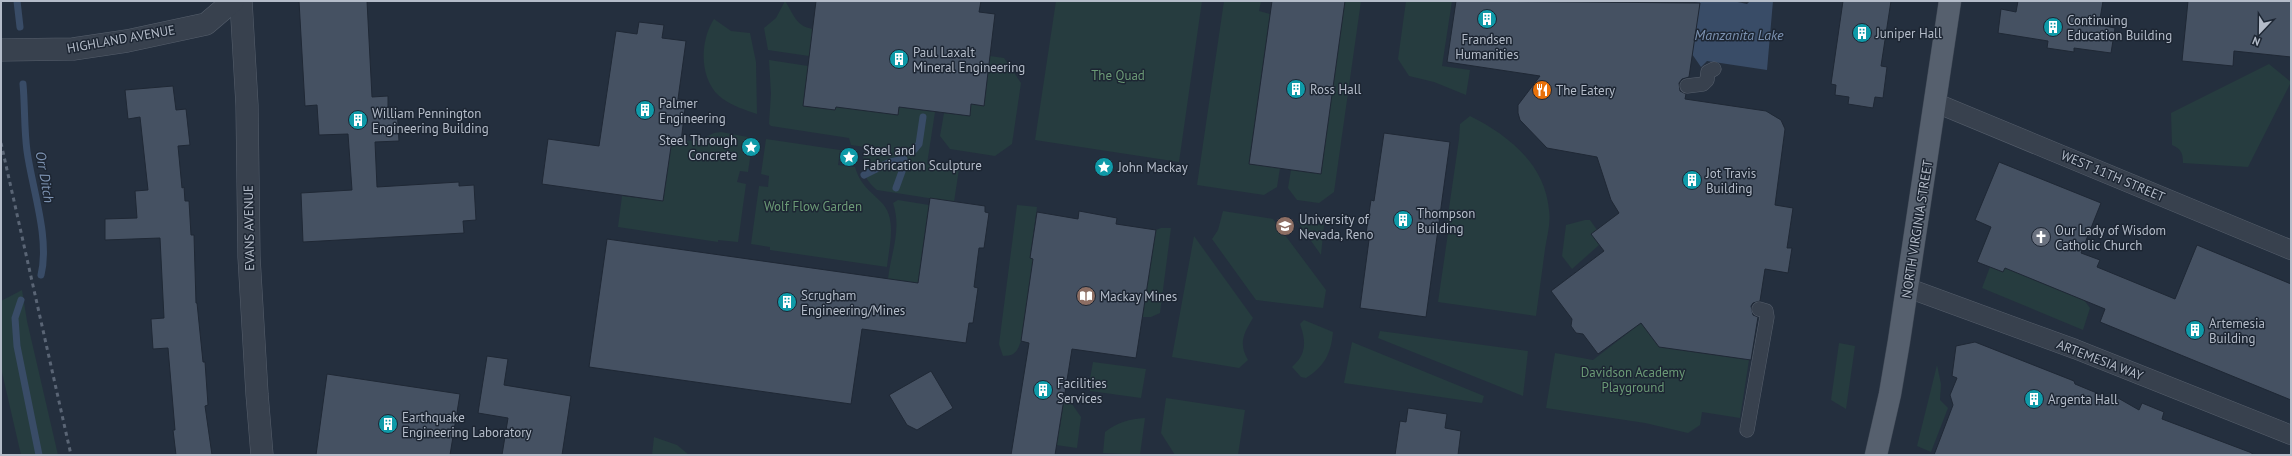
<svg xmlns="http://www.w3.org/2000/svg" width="2292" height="456" font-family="'PT Sans',sans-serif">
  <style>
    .green { fill: #263c3f }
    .water { fill: #394c67 }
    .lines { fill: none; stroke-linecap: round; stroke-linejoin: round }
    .stream { stroke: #394c67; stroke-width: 7 }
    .building { fill: #455162; stroke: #1f2835 }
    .pedestrian-casing { stroke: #565f6c; stroke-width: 15 }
    .minor-casing { stroke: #565f6c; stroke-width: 20 }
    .tertiary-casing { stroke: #565f6c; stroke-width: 23 }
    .primary-casing { stroke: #414a57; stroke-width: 23 }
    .pedestrian { stroke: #38414e; stroke-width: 14 }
    .minor { stroke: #38414e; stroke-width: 19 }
    .tertiary { stroke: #38414e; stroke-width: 22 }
    .primary { stroke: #56606e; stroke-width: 22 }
    .rail { stroke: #5a6575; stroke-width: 3; stroke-dasharray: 4 4; stroke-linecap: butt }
    .labels { text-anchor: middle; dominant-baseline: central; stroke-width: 3; stroke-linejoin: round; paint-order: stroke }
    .poi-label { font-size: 13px; fill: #b4bcc9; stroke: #1d2633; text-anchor: start }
    .street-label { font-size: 13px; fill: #b4bcc9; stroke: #1d2633 }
    .park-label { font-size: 13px; fill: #6b9a76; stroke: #1d2633 }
    .water-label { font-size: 14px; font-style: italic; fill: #7c92b1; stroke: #1d2633 }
  </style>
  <rect width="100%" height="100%" fill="#242f3e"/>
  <g class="green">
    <path d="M785,1C794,14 795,26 813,29L809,56L768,50L764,28L776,18Z"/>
    <path d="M1056,1H1202L1179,162L1035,140Z"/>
    <path d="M1224,1H1261L1259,11L1270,14L1249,164L1280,168L1277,187L1264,195L1197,185Z"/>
    <path d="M1345,1H1361L1334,192L1319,203L1297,200L1288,188L1291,170L1321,174Z"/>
    <path d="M1406,1H1452L1442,66L1470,70L1466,95L1434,82L1409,76L1398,59Z"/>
    <path d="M714,19L731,31L750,33L756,62L757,114C745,110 733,106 723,99C699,82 699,42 714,19Z"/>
    <path d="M990,56L1004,58L1021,83L1012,144L995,156L950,149L940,136L944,113L969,116L971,104L984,106Z"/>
    <path d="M769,60L808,66L803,106L835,110L836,106L898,115L899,107L935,112L927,164L959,169L954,202L877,190C861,176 861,167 865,147L851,145L849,138L771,126L769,124L771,94Z"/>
    <path d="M2269,64L2291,82L2248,167L2183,163C2183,153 2181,149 2172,145L2171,113Z"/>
    <path d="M1470,116C1508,135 1545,164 1549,210C1551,223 1547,236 1545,249C1542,272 1539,294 1536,316L1438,302L1448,233L1446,229L1459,139L1460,124Z"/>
    <path d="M721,132L753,138L748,172L740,171L737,182L746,184L738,242L718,240V242L618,227L622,196L663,201L672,140L698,141L714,133Z"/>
    <path d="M766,139L840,150L838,165L855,167C860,184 868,189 880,201C898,217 889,246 887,267L770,250V247L751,244L759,186L768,187L769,176L761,174Z"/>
    <path d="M898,200L929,205L918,283L888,279C891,252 902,230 893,203Z"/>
    <path d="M1017,205L1037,207L1030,258L1033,259L1021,341C1017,352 1015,356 1003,356L999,344Z"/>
    <path d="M1223,211L1273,219L1326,290L1323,308L1256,300L1212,239L1218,230Z"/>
    <path d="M1585,220H1590L1597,230L1599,245L1572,269L1562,256L1566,225Z"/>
    <path d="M1297,221L1324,225L1321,255Z"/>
    <path d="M1161,228H1171L1160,313L1151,317H1142L1156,230Z"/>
    <path d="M1194,236L1253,318C1244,333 1238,343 1248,360L1239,368L1172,357Z"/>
    <path d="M1990,267L2003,272L2005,268L2084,300L2090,308L2083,330L1982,288Z"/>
    <path d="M22,290L27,321L58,455H21L1,368V301Z"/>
    <path d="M1304,320L1333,332C1331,353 1325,366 1306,378L1301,377L1292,367C1307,354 1306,341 1300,324Z"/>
    <path d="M1641,323L1660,347L1749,360L1740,418L1702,412L1700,425L1688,433L1645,423L1546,408L1555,353L1593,360Z"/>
    <path d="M1380,331L1528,351L1523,396L1378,338Z"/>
    <path d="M1352,342L1484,396L1482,403L1344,383Z"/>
    <path d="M1839,343L1855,346L1846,409L1831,400Z"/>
    <path d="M1093,362L1146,369L1141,398L1090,391L1089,384Z"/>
    <path d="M1937,365L1941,384L1940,400L1948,408L1931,452L1917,446Z"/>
    <path d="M1065,394L1081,417L1077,448L1049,444L1017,420L1060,427Z"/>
    <path d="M1166,398L1245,410L1238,455H1175L1161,433Z"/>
    <path d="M1145,418L1140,455L1103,453L1105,432C1118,422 1129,419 1145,418Z"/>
    <path d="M654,437L677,445L689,455H652Z"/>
  </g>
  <path class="water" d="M1690,1H1733L1747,4L1750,1H1773L1767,70L1707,61L1701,67L1692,54L1700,3Z"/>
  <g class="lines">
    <g class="stream">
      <path d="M17,1L20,27"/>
      <path d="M23,84C25,106 24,129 27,151C32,188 50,238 41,275"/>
      <path d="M914,150L919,144L923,117"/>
      <path d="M864,175L890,162L904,159"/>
      <path d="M896,188L904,166L902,160"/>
      <path d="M21,300L15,318L17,346L39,455"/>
    </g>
  </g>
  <g class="building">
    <path d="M299,1H367L372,97L388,96V107H397L399,141L375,142L377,187L459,182V186L474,185L476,220L463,221L464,233L303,242L301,193L352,190L348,134L319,135L317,105L305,106Z"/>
    <path d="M816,1H981L979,12L995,14L984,106L971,104L970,116L899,107L898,115L836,107L835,110L803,106Z"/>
    <path d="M1272,1H1345L1321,174L1249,164Z"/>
    <path d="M1456,1L1700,3L1689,77L1682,79L1679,83L1680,91L1686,94L1685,99L1766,111L1781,120L1785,129L1775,205L1793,208L1787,248H1792L1788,273L1765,269L1760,301L1753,303L1751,306L1753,315L1758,317L1751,360L1659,347L1641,323L1598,354L1583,334L1576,333L1571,326L1572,319L1551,291L1604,251L1591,234L1619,213L1611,200L1597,157L1547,148L1520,120L1518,113V105L1540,76L1447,62Z"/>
    <path d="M1843,1H1891L1881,66L1887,67L1883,98L1875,97L1873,108L1848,104L1849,97L1835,95L1836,85L1831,84Z"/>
    <path d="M2018,1H2103L2099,25L2115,28L2111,53L2074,48V52L2047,48L2048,41L1998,33L2001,9L2016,12Z"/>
    <path d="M2188,1H2291V57L2234,51L2233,66L2182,61Z"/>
    <path d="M639,22L664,25L662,38L686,41L678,99L686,100L681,142L672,140L663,201L542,184L548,139L599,146L616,31L637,34Z"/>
    <path d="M173,86L176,110L186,109L190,145L178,146L182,188L184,187L185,201H189L191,235H194L196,303H197L203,362H205L208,405L205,406L212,455H176L173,430H175L168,348L153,349L151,319L164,318L160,238L105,240V219L137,218L135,191L148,190L140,117L128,119L125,90Z"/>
    <path d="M1384,133L1450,142L1426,317L1360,308L1369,240H1365L1371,200L1374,201Z"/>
    <path d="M1999,162L2101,203L2081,253L2100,260L2097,267L2175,299L2197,245L2291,284V400L2100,322L2105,309L2005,268L2003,272L1977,262L1991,227L1975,220Z"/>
    <path d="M930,198L985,206V212L989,213L984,248H979L974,287L978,288L973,323H969L966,343L862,329L851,404L589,367L607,239L918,283Z"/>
    <path d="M1079,211L1117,218L1116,224L1156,230L1136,358L1072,349L1055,455H1011L1029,343L1021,341L1033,259L1030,258L1037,212L1078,219Z"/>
    <path d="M1975,342L2074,381L2075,384L2116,401L2118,398L2139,410L2142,403L2164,412L2162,419L2252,453V455H1934L1953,405L1950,395L1957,378L1952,376L1956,346Z"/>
    <path d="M487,356L508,359L504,385L571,396L562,455H502L508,418L478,413Z"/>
    <path d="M931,371L953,408L917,430L907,425L889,395Z"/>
    <path d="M327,374L460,394L450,455H316Z"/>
    <path d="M1408,408L1447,414L1445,428L1461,431L1458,455H1395L1400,421L1406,422Z"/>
  </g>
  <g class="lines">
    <defs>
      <g id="pedestrian">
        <path d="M1687,86L1703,84L1707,80L1708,72L1714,69"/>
        <path d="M1747,430L1767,317L1766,311L1759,309"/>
      </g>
      <g id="minor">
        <path d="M1936,103L2291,250"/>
        <path d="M1908,288L2075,349L2291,435"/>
      </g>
      <g id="tertiary">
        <path d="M241,1L247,105L249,257L257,394L262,455"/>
        <path d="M1,50L73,49L127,41L206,24L233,1"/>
      </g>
      <path id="primary" d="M1876,455L1890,394L1899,341L1950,1"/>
    </defs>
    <use href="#pedestrian" class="pedestrian-casing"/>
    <use href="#minor" class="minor-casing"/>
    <use href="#tertiary" class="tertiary-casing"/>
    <use href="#primary" class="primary-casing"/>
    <use href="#pedestrian" class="pedestrian"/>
    <use href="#minor" class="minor"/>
    <use href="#tertiary" class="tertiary"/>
    <use href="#primary" class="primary"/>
    <path class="rail" d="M1,143L71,455"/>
  </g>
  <defs>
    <symbol id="building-disc" viewBox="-11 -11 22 22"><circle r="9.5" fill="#0f9aa8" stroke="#1d2633"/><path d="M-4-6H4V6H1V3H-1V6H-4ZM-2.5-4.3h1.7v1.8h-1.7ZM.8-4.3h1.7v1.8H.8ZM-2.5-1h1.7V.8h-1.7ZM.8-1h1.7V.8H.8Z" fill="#fff"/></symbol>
    <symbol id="restaurant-disc" viewBox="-11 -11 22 22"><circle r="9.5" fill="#e8710a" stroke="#1d2633"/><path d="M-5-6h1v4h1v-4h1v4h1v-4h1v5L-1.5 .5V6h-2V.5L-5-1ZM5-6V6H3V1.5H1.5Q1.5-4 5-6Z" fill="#fff"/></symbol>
    <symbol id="sight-disc" viewBox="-11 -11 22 22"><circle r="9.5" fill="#0f9aa8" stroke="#1d2633"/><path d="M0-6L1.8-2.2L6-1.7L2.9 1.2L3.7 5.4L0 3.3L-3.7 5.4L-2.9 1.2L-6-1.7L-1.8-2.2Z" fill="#fff"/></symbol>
    <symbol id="university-disc" viewBox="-11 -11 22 22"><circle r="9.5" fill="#8d6e63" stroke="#1d2633"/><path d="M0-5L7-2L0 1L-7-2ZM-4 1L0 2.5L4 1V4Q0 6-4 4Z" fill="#fff"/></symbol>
    <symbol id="church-disc" viewBox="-11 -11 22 22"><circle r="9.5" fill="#6b7280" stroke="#1d2633"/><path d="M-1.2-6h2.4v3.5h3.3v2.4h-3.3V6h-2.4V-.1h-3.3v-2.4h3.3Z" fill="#fff"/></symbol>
    <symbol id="library-disc" viewBox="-11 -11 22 22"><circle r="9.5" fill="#8d6e63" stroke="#1d2633"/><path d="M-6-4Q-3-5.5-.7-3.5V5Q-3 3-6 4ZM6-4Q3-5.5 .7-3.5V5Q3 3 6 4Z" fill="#fff"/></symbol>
  </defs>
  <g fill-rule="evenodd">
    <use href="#building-disc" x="1476" y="8" width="22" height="22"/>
    <use href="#building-disc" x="2042" y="16" width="22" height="22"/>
    <use href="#building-disc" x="1851" y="22" width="22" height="22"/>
    <use href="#building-disc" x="888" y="48" width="22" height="22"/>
    <use href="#building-disc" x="1285" y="78" width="22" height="22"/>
    <use href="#restaurant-disc" x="1531" y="79" width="22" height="22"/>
    <use href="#building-disc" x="634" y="99" width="22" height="22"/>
    <use href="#building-disc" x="347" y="109" width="22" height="22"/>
    <use href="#sight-disc" x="740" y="136" width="22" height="22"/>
    <use href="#sight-disc" x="838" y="146" width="22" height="22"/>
    <use href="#sight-disc" x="1093" y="156" width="22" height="22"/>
    <use href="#building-disc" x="1681" y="169" width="22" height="22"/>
    <use href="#building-disc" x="1392" y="209" width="22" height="22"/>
    <use href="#university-disc" x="1274" y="215" width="22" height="22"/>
    <use href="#church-disc" x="2030" y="226" width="22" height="22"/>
    <use href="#library-disc" x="1075" y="285" width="22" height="22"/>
    <use href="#building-disc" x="776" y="291" width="22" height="22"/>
    <use href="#building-disc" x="2184" y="319" width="22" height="22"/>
    <use href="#building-disc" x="1032" y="379" width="22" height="22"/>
    <use href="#building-disc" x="2023" y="388" width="22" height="22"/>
    <use href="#building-disc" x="377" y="413" width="22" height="22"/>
  </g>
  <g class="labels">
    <g class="poi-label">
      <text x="2067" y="20">Continuing<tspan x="2067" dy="15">Education Building</tspan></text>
      <text x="1876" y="33">Juniper Hall</text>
      <text x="1487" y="39" text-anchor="middle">Frandsen<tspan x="1487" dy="15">Humanities</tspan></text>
      <text x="913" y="52">Paul Laxalt<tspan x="913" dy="15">Mineral Engineering</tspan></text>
      <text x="1310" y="89">Ross Hall</text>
      <text x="1556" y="90">The Eatery</text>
      <text x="659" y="103">Palmer<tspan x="659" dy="15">Engineering</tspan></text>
      <text x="372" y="113">William Pennington<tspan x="372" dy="15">Engineering Building</tspan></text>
      <text x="737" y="140" text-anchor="end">Steel Through<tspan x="737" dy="15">Concrete</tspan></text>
      <text x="863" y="150">Steel and<tspan x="863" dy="15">Fabrication Sculpture</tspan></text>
      <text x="1118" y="167">John Mackay</text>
      <text x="1706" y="173">Jot Travis<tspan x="1706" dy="15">Building</tspan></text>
      <text x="1417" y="213">Thompson<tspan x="1417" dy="15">Building</tspan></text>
      <text x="1299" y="219">University of<tspan x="1299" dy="15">Nevada, Reno</tspan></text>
      <text x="2055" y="230">Our Lady of Wisdom<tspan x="2055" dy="15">Catholic Church</tspan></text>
      <text x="801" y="295">Scrugham<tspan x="801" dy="15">Engineering/Mines</tspan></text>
      <text x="1100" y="296">Mackay Mines</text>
      <text x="2209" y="323">Artemesia<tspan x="2209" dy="15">Building</tspan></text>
      <text x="1057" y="383">Facilities<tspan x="1057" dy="15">Services</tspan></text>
      <text x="2048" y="399">Argenta Hall</text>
      <text x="402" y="417">Earthquake<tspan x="402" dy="15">Engineering Laboratory</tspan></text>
    </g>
    <g class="street-label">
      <text transform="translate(121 39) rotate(-10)">HIGHLAND AVENUE</text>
      <text transform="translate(2113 176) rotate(23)">WEST 11TH STREET</text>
      <text transform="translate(249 228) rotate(-91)">EVANS AVENUE</text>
      <text transform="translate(1917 229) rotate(-81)">NORTH VIRGINIA STREET</text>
      <text transform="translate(2100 360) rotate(21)">ARTEMESIA WAY</text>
    </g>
    <g class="park-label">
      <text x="1118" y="75">The Quad</text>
      <text x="813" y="206">Wolf Flow Garden</text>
      <text x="1633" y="372">Davidson Academy<tspan x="1633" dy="15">Playground</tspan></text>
    </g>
    <g class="water-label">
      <text x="1739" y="35">Manzanita Lake</text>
      <text transform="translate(45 177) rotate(80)">Orr Ditch</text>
    </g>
  </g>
  <rect width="2292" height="456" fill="none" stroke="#b4bcc9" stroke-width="4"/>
  <g transform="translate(2260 32) rotate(202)" stroke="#1d2633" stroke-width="3" paint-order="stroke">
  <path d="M0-3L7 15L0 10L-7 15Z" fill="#b4bcc9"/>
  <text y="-6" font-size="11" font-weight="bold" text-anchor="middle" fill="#b4bcc9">N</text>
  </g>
</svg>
